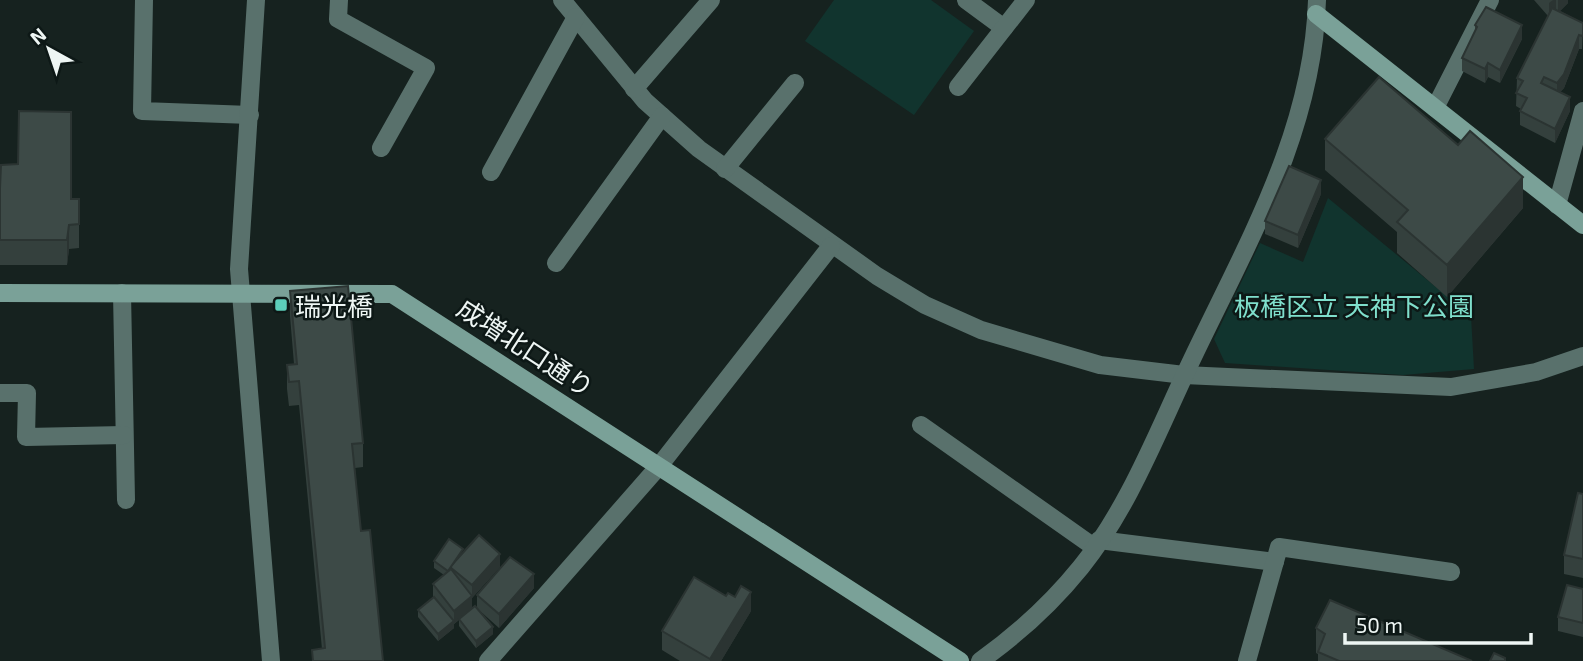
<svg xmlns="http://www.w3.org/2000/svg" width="1583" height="661" font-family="'Exo 2','Noto Sans JP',sans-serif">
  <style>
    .green { fill: #11342e }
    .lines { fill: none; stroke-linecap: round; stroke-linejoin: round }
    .street { stroke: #59716c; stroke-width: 18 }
    .secondary { stroke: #7aa198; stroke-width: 18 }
    .wall { fill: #34403d }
    .shaded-wall { fill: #2b3432 }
    .building { fill: #3d4a47; stroke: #2b3432; stroke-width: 2 }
    .poi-dot { fill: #5cceba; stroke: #0d1816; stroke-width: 2.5 }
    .labels { text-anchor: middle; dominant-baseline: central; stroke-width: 5; stroke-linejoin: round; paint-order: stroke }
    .poi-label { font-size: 26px; fill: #eef6f4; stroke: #0d1816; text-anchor: start }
    .park-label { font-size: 26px; fill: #7fdfcc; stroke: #0d1816 }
    .street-label { font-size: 26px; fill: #eef6f4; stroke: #0d1816 }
  </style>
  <rect width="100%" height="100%" fill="#16221f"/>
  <g class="green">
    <path d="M834,0H931L974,31L914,115L805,41Z"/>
    <path d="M1328,198L1471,316L1474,369L1403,375L1225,363L1214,339L1260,243L1303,262Z"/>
  </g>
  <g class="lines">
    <g class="street">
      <path d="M144,0L142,111L250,115"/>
      <path d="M256,0L239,269L271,661"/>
      <path d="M339,0L338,19L426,68L381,148"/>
      <path d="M562,0L645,101L699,149L877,276L925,305L981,330L1100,365L1184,375L1451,387L1536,372L1583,356"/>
      <path d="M966,0L1004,28"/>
      <path d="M958,87L1026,0"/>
      <path d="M634,89L711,0"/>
      <path d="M1435,108L1490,0"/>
      <path d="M725,169L795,83"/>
      <path d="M491,172L576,17"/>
      <path d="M1557,205L1583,111"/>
      <path d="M556,263L662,116"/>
      <path d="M122,293L126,500"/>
      <path d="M0,393H27L26,437L124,435"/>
      <path d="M921,425L1094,547"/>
      <path d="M1099,540L1275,562"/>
      <path d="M488,661L660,465L831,246"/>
      <path d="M980,661C1018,634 1052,603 1081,567C1127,510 1155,438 1186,372C1242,252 1313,136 1317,0"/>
      <path d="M1247,661L1279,547L1451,572"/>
    </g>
    <g class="secondary">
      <path d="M1316,14L1583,225"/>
      <path d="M0,293L392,294L960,661"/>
    </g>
  </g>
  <g class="wall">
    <path d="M1534,0H1568V3L1560,11L1583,23L1582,49H1579L1564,88L1560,92L1570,111L1555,143L1520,125V111L1521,109L1516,106L1517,78L1548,16Z"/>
    <path d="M1475,25L1522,39L1500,83L1488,77L1485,83L1462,71V58L1475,32Z"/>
    <path d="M1325,139L1523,208L1447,297L1397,253V232L1325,170Z"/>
    <path d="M0,188L71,199H79V248L69,249L67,265H0Z"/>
    <path d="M1321,194L1298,248L1265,234V221Z"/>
    <path d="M290,291L363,443V467L355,468L361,531L383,661H312V650L322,649L299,405L289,406L287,389V365L294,364L290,316Z"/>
    <path d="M1583,494V578L1564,574V555Z"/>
    <path d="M463,553L500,567L472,598V608L477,607V595L534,588L499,628L480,611L493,634L476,648L459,626V620L454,624V628L438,641L418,617V610L433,598V584L444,575L434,568V561Z"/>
    <path d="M1583,589V637L1558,631V617Z"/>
    <path d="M751,611L721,661H680L662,650V631Z"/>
    <path d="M1316,628L1472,661H1318V654L1316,653Z"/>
  </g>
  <g class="shaded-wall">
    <path d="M1553,0H1556V11L1549,17V3Z"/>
    <path d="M1558,0H1568V3L1558,13Z"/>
    <path d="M1522,25V39L1500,83V70Z"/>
    <path d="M1579,35V49L1564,88L1557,96V83Z"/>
    <path d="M1488,63V77L1485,83V69Z"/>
    <path d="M1570,97V111L1555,143V129Z"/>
    <path d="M1523,177V208L1447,297V265Z"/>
    <path d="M1321,180V194L1298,248V235Z"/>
    <path d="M69,225V249L67,265V240Z"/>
    <path d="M500,554V567L472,598V609L454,624V628L438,641V634L454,621V611L472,596V585Z"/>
    <path d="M534,574V588L499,628V614Z"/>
    <path d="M751,592V611L721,661H710V659Z"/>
    <path d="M493,627V634L476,648V641Z"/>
  </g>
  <g class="building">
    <path d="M1486,7L1522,25L1500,70L1488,63L1485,69L1462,58L1477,27L1475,25Z"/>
    <path d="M1552,8L1583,23V34L1582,36L1579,35L1564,74L1557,83L1544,77L1541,83L1570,97L1555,129L1520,111L1527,98L1516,93L1523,81L1517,78Z"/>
    <path d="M1379,77L1458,145L1470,131L1523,177L1447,265L1397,222L1408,210L1325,139Z"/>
    <path d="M19,111L71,112V199H79V224L69,225L67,240H0V188L1,165L18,164Z"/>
    <path d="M1289,166L1321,180L1298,235L1265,221Z"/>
    <path d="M348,286L363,443L352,444L361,531L370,530L383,661H313L312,650L325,648L299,381L289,382L287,365L297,364L290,291Z"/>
    <path d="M1578,493L1583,494V559L1564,555Z"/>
    <path d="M479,535L500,554L472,585L450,567Z"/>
    <path d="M449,539L463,549L448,571L434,561Z"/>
    <path d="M510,557L534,574L499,614L477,595Z"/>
    <path d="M451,569L472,596L454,611L433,584Z"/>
    <path d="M694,577L726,596L728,593L735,597L741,586L751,592L710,659L662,631Z"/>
    <path d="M1567,585L1583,589V623L1558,617Z"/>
    <path d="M434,597L454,621L438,634L418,610Z"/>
    <path d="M1330,600L1472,661H1339L1318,652L1325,634L1316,628Z"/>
    <path d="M475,606L493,627L476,641L459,619Z"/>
    <path d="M1494,653L1505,658V661H1490Z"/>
  </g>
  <rect class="poi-dot" x="274" y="298" width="14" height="14" rx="3.5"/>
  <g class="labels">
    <g class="poi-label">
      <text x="295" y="305">瑞光橋</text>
    </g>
    <g class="park-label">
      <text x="1354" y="305">板橋区立 天神下公園</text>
    </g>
    <g class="street-label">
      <text transform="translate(526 347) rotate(33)">成増北口通り</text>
    </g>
  </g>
  <g transform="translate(49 49) rotate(320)" stroke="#0d1816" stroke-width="5" paint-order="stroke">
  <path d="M0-5L12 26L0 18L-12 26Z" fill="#eef6f4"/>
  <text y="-10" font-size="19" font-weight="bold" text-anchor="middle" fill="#eef6f4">N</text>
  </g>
  <path d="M1345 633v10h186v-10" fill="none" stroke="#eef6f4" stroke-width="3.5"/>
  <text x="1356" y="633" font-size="21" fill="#eef6f4" stroke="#0d1816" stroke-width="5" paint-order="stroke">50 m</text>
</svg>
